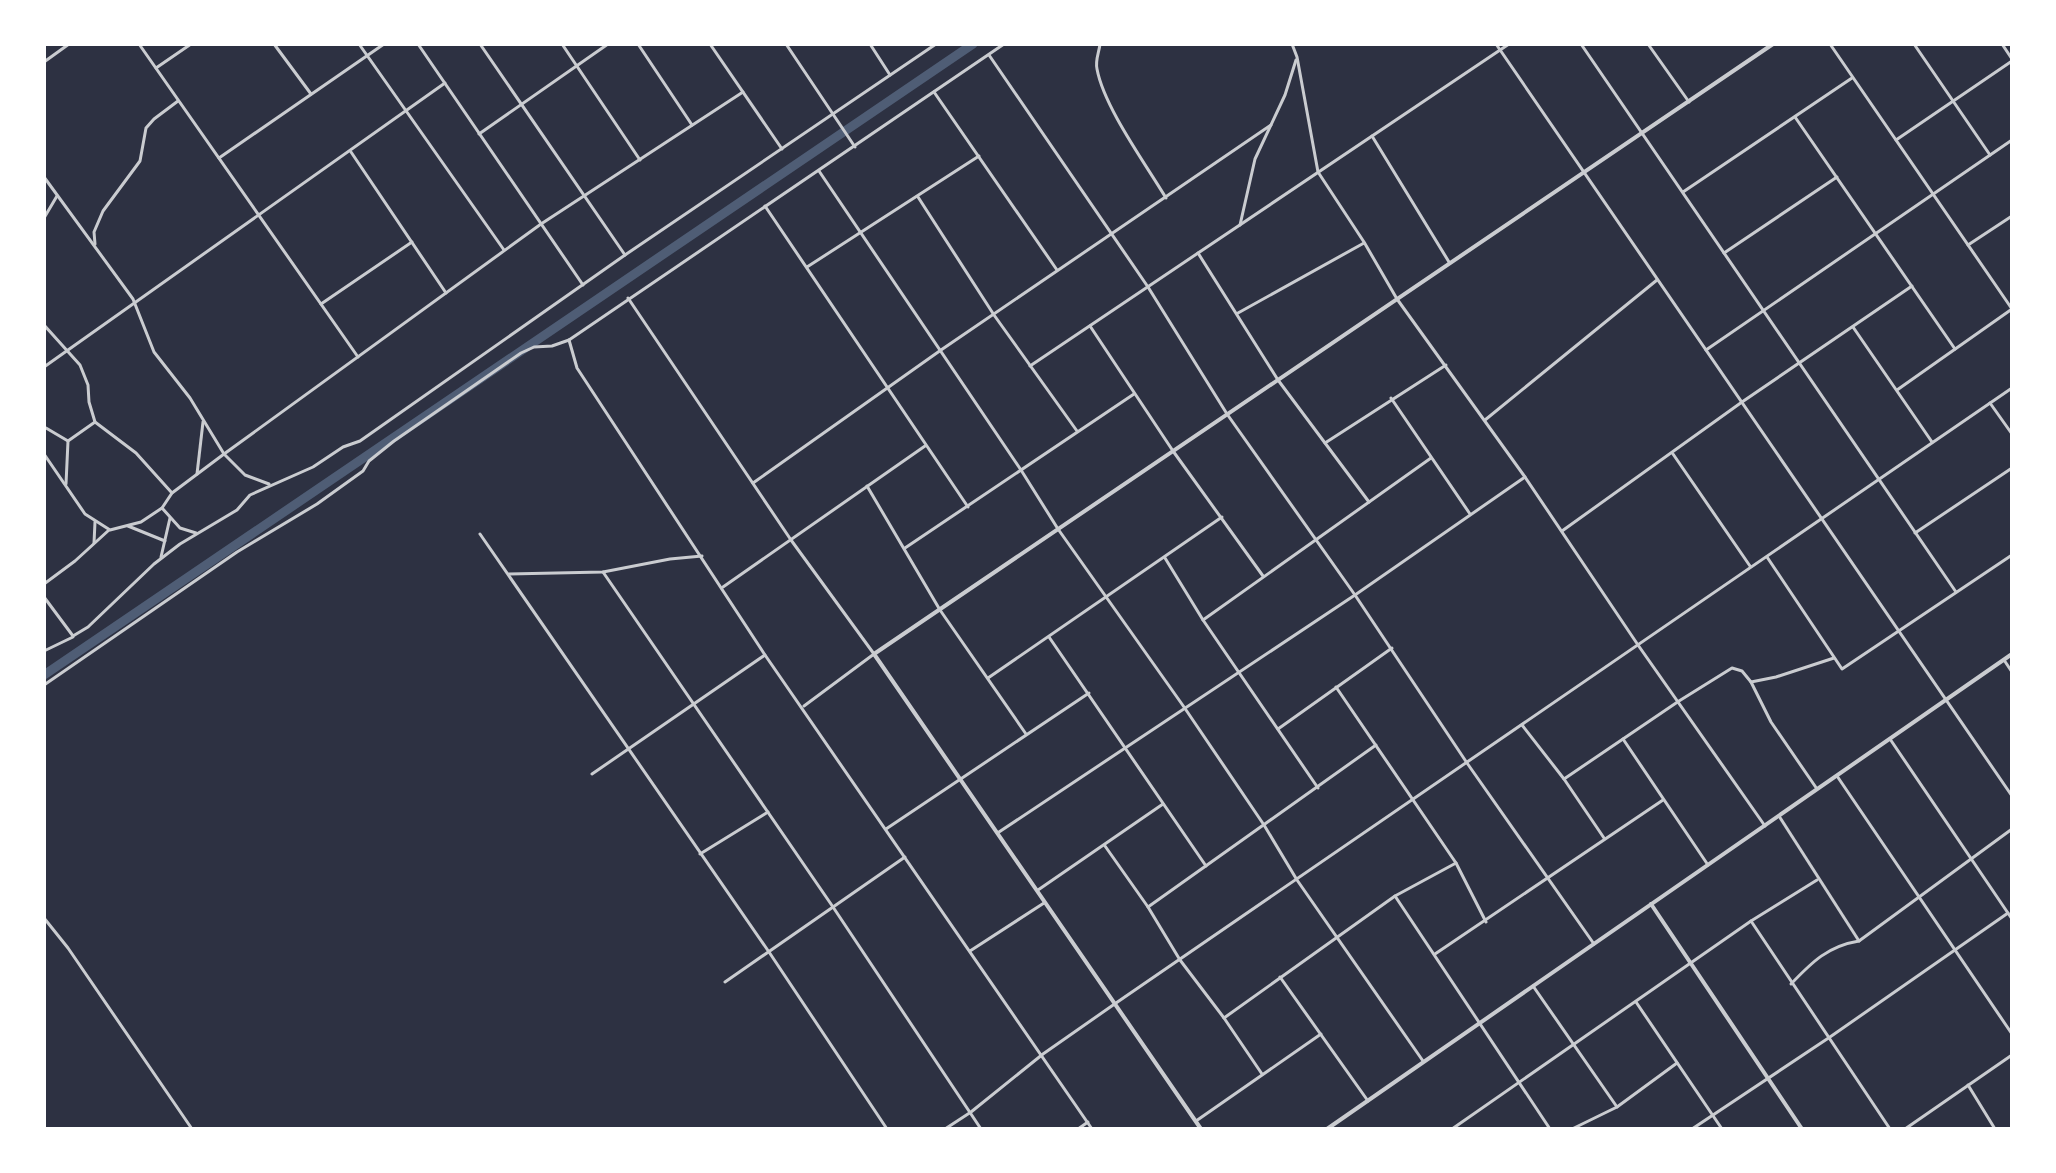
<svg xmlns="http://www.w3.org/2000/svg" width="2056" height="1173" font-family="'Alegreya Sans',sans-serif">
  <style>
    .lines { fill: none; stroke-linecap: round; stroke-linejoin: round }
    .canal { stroke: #4f5d75; stroke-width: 9 }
    .minor { stroke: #caccd0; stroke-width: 3 }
    .tertiary { stroke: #caccd0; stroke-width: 4 }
  </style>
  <rect width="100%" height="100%" fill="#2d3142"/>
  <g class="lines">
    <path class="canal" d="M44,675L973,44"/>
    <g class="minor">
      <path d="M139,44L358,357"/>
      <path d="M274,44L311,94"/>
      <path d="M359,44L504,250"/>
      <path d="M418,44L583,285"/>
      <path d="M480,44L625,255"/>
      <path d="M562,44L640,160"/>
      <path d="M638,44L692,125"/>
      <path d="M710,44L782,149"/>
      <path d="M786,44L855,147"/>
      <path d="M870,44L890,75"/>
      <path d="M1100,44C1099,53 1095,60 1097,69C1104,107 1145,163 1166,198"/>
      <path d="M1292,44L1297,57L1318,172L1364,242L1397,299L1525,477L1638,645L1765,826"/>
      <path d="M1496,44L2012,796"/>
      <path d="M1581,44L1956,592"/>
      <path d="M1648,44L1689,102"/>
      <path d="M1830,44L2012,309"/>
      <path d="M1914,44L1990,155"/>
      <path d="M2002,44L2012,59"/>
      <path d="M989,55L1148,287L1227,414L1355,595L1467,763L1594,944"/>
      <path d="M44,62L69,44"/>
      <path d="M156,68L191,44"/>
      <path d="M934,92L1057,270"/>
      <path d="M1795,117L1955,349"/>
      <path d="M479,134L608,44"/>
      <path d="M1372,136L1449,262"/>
      <path d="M1896,140L2012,61"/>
      <path d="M351,152L446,293"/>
      <path d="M219,158L384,44"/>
      <path d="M819,171L1021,470L1058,529L1184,707L1264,825L1297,880L1423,1061"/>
      <path d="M44,177L133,299L154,352L190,398L224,454L245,475L269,484"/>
      <path d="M1683,192L1852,78"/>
      <path d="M918,197L994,315L1077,431"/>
      <path d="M765,206L968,507"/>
      <path d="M44,218L57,196"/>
      <path d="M1240,225L1255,159L1285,95L1296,60"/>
      <path d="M95,244L94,232L103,211L140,161L146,128L154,119L178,101"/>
      <path d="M1968,245L2012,216"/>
      <path d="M1198,253L1278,380L1369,502"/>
      <path d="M1724,253L1837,177"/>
      <path d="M807,267L979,156"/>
      <path d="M628,298L791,540L874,654L804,706"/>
      <path d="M321,304L412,242"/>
      <path d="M1238,313L1364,243"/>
      <path d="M44,325L80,365L88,385L89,402L95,422L136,453L172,493"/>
      <path d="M1090,326L1173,451L1263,576"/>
      <path d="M1853,327L1932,442"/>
      <path d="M569,340L577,368L765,655L1092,1129"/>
      <path d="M1706,350L2012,140"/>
      <path d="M1030,366L1509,44"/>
      <path d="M44,367L445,83"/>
      <path d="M1897,390L2012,309"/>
      <path d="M1391,398L1470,514"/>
      <path d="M1990,403L2012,434"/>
      <path d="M1485,420L1657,280"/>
      <path d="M46,428L68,441"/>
      <path d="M1325,443L1446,365"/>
      <path d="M44,454L85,514L110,530L141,522L162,508L172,493L224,454L541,224L743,92"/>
      <path d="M1673,454L1750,566"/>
      <path d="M197,474L203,422"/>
      <path d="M753,483L941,350L1271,125"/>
      <path d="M66,484L68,441L95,422"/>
      <path d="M867,486L940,610L1026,734"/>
      <path d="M162,508L180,528L196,533"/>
      <path d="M128,526L165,541"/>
      <path d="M1562,531L1742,402L1912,286"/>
      <path d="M1915,533L2012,468"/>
      <path d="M480,534L769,952L887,1129"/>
      <path d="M94,543L95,522"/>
      <path d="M905,548L1134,394"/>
      <path d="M161,557L170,518"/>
      <path d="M1767,557L1842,669L2012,555"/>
      <path d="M1165,558L1203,620L1318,788"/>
      <path d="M603,572L833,907L981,1129"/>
      <path d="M509,574L603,572L670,559L702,556"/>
      <path d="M44,584L75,561L109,530"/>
      <path d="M723,587L925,446"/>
      <path d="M44,597L73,636L88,627L154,564L180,544L237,510L250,495L313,467L343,447L360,441L625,255L936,44"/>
      <path d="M1203,620L1431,458"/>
      <path d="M1049,637L1206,866"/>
      <path d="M44,651L73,637"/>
      <path d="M2004,660L2012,672"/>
      <path d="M988,678L1222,517"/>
      <path d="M1751,682L1776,677L1834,658"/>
      <path d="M44,685L237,552L317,504L363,471L369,461L394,441L521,353L534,347L552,346L569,340L1004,44"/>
      <path d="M1336,687L1456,863L1486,922"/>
      <path d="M1522,725L1564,779L1604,838"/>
      <path d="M1278,729L1392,648"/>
      <path d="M1623,739L1708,865"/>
      <path d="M1890,739L2012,919"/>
      <path d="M592,774L765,655"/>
      <path d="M1837,776L2012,1034"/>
      <path d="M1564,779L1679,701L1732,668L1742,671L1751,682L1771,722L1817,789"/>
      <path d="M1779,816L1859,941"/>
      <path d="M886,829L1089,693"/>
      <path d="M999,832L1355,595L1525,477"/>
      <path d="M1105,846L1148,907L1180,960L1224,1018L1262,1074"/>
      <path d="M700,854L768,812"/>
      <path d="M1038,890L1163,804"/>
      <path d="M1395,896L1550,1129"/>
      <path d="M1148,907L1376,745"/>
      <path d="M44,918L68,948L192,1129"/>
      <path d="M1751,921L1890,1129"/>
      <path d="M970,951L1044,903"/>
      <path d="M1435,954L1663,800"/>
      <path d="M1280,977L1368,1101"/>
      <path d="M725,982L905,857"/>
      <path d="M1791,984C1812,962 1828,946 1859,941L2012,829"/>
      <path d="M1533,986L1617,1107"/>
      <path d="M1636,1002L1722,1129"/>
      <path d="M1224,1018L1395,896L1456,863"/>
      <path d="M1968,1085L1995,1129"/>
      <path d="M1196,1121L1321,1034"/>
      <path d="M945,1129L971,1112L1043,1054L1116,1003L2012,388"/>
      <path d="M1078,1129L1088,1122"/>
      <path d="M1452,1129L1751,921L1817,880"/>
      <path d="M1572,1129L1617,1107L1677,1063"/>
      <path d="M1692,1129L1830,1037L2008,913"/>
      <path d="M1905,1129L2012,1055"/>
    </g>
    <g class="tertiary">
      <path d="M1651,904L1802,1129"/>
      <path d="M1201,1129L874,654L1773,44"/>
      <path d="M1327,1129L2012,654"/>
    </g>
  </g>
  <rect width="2056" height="1173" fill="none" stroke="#ffffff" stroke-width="92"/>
</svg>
